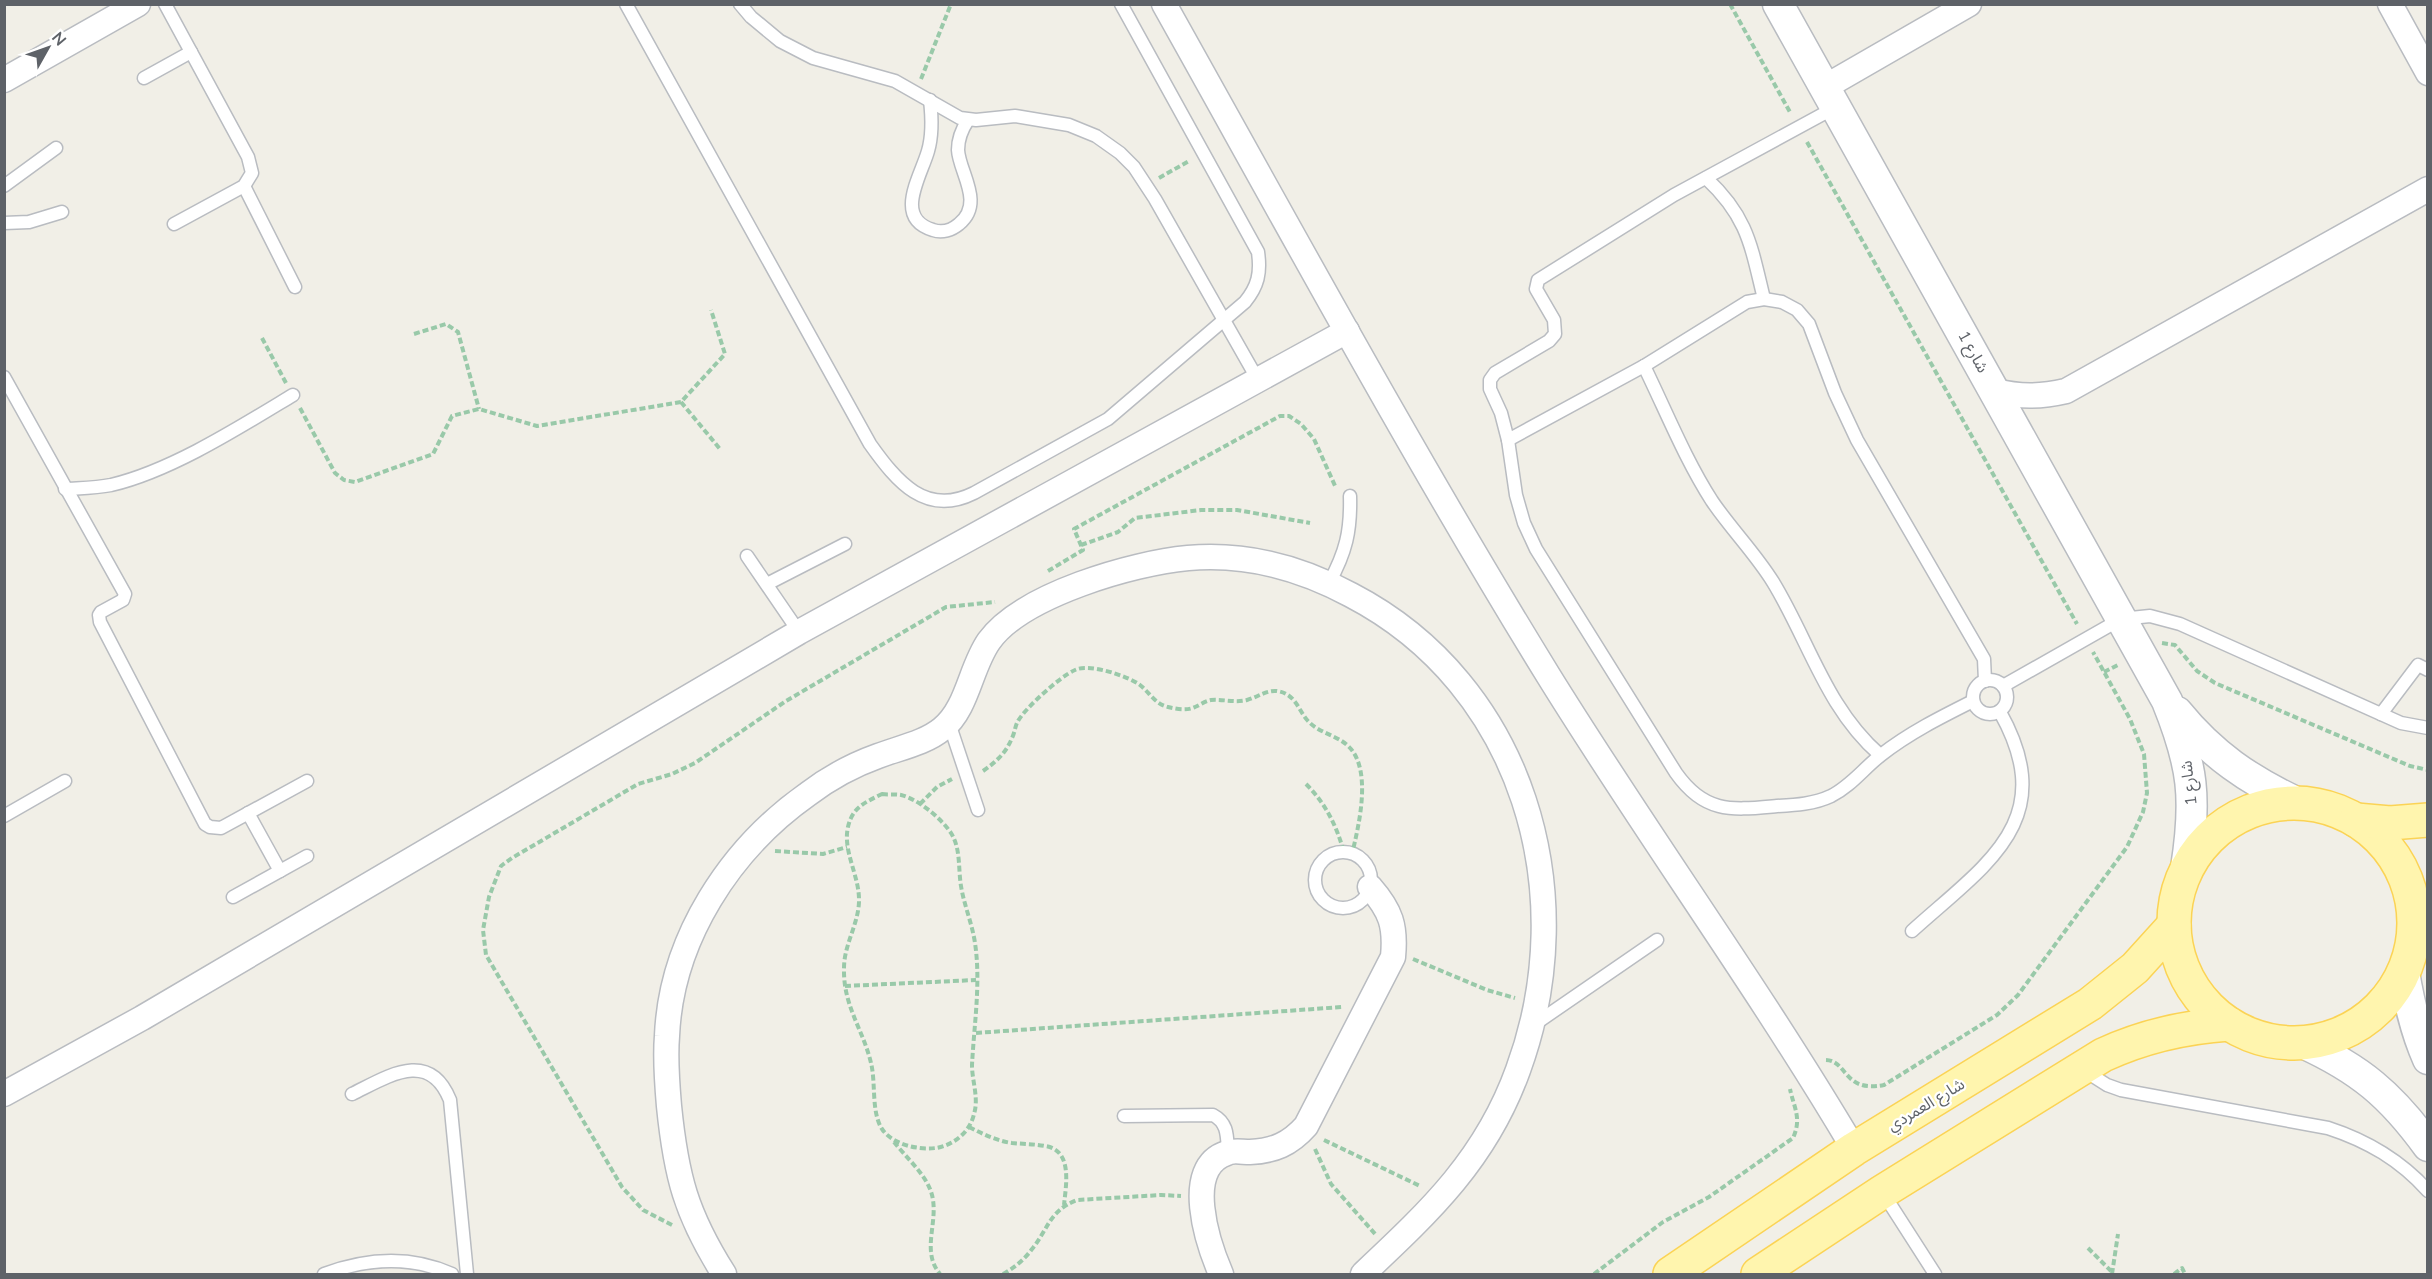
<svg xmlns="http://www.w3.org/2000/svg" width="2432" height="1279" font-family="'Nunito Sans','Noto Sans Arabic',sans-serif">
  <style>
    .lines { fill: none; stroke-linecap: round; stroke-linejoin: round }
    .service-casing { stroke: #b9bcc1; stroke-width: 15 }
    .minor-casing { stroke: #b9bcc1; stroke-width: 27 }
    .tertiary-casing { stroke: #b9bcc1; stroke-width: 33 }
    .primary-casing { stroke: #fbd355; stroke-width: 36 }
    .path { stroke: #99c9a9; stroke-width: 4; stroke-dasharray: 6 3; stroke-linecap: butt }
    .service { stroke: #fff; stroke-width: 12 }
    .minor { stroke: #fff; stroke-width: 24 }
    .tertiary { stroke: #fff; stroke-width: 30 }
    .primary { stroke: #fff5ae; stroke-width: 33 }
    .labels { text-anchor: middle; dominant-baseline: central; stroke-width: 4.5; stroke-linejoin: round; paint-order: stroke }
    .street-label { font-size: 16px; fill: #5e6268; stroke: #fff }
  </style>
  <rect width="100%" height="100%" fill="#f1efe7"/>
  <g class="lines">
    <defs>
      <g id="service">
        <path d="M165,4L248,157L252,173L244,186L174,224"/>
        <path d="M626,4L870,444C897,482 926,517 974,493L1108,419L1245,302C1258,286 1261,273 1258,252L1121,4"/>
        <path d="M740,4L751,17L780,41L813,58L895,81L960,118L976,120L1015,116L1069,125L1096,136L1120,153L1134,167L1155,199L1258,380"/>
        <path d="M144,78L191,52"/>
        <path d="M930,100C932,117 933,134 928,151C921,176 893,218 933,230C942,233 952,230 959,224C985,203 959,172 958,150C958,139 962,129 968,120"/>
        <path d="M1836,107L1674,195L1538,280L1536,289L1554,320L1555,334L1549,341L1495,373L1490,380V389L1501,413L1508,440L1516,495L1524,523L1536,549L1676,773C1705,814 1732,810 1777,806C1796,805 1814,804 1831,796C1851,786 1864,768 1881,755C1909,733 1941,717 1973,701"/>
        <path d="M1706,178C1748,217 1751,246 1764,299"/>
        <path d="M4,186L56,148"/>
        <path d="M244,186L295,287"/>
        <path d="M4,223L29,222L62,212"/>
        <path d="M1644,366C1666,411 1685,459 1712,501C1731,529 1755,553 1773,582C1809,641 1826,708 1880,755"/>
        <path d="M4,377L125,594L123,600L101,612L99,615L100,622L205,824L210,827L221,828L307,781"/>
        <path d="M1508,440L1644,366L1747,302L1764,299L1782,302L1797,310L1809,324L1835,393L1857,440L1984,659L1985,681"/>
        <path d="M65,489C81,488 96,488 111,485C171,471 240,427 293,395"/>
        <path d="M747,556L799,632"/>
        <path d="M1329,583C1346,552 1351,531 1350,496"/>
        <path d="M767,584L845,544"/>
        <circle cx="1990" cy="697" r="17"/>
        <path d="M2003,686L2121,619L2150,616L2180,624L2401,723L2428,728"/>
        <path d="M2381,714L2418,665L2428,670"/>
        <path d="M949,723L978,810"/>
        <path d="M248,813L280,871"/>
        <path d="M4,816L65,781"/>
        <circle cx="1343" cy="880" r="28"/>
        <path d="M233,897L307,856"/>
        <path d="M1912,931C1986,864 2061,821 2000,712"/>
        <path d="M1532,1026L1657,940"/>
        <path d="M2085,1071L2107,1085L2121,1090L2328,1128C2368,1141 2400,1160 2428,1191"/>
        <path d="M352,1094C387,1077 429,1048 450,1100L467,1274"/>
        <path d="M1124,1116L1213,1115C1228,1123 1227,1136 1228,1152"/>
        <path d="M1883,1193L1935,1274"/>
        <path d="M324,1274C367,1258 410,1255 452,1274"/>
      </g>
      <g id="minor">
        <path d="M1164,4C1290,229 1413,456 1548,675C1647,835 1758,987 1854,1149"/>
        <path d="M2390,4L2428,73"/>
        <path d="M4,80L138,4"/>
        <path d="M1825,87L1969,4"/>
        <path d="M1994,391C2020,397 2040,397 2066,391L2428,189"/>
        <path d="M4,1094L142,1018L799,632L1347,331"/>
        <path d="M724,1274C686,1214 676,1176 669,1106C667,1083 665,1059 667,1036C671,939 730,849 808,794C829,778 853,765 878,756C899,748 925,743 942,729C968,708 970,668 989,641C1022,595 1133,563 1188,558C1245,553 1301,568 1351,595C1524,685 1583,893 1518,1070C1486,1159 1430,1211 1363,1274"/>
        <path d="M1221,1274C1208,1244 1182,1167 1227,1153C1233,1150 1242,1152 1250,1152C1274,1151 1290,1144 1306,1126L1393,957C1396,926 1391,911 1370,887"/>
      </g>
      <g id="tertiary">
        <path d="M1778,4L2167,701C2193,765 2197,799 2186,868"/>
        <path d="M2177,712C2212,755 2249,780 2298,803"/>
        <path d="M2404,972C2409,1002 2415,1030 2428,1059"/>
        <path d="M2303,1043C2360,1069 2391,1095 2428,1146"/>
      </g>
      <g id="primary">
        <circle cx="2294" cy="923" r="120"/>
        <path d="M2356,820L2390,823L2428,820"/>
        <path d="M1670,1274L1854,1149L2090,1004L2135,968L2174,925"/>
        <path d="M1758,1274L1882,1192L2103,1055C2144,1036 2184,1027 2229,1024"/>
      </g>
    </defs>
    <use href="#service" class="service-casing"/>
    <use href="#minor" class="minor-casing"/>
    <use href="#tertiary" class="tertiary-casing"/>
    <use href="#primary" class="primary-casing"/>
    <g class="path">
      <path d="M1730,4L1791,114"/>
      <path d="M921,79L951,4"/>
      <path d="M1807,142L2077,624"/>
      <path d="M1159,178L1189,161"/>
      <path d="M414,334L446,324L458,332L479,409"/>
      <path d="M262,338L286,383"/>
      <path d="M681,402L720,449"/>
      <path d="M300,408L335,473L344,480L355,482L433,454L452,416L479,409L537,426L681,402L725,354L711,310"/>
      <path d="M1081,545L1118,532L1135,518L1201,510H1237L1310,523"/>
      <path d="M1048,571L1083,550L1074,529L1280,416H1289L1301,424L1314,439L1336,488"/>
      <path d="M2162,643L2175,645L2197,671L2215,683L2410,766L2428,770"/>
      <path d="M2104,672L2118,665"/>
      <path d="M983,771C996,762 1006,753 1012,738C1015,732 1015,726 1018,721C1026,707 1061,676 1075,670C1089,663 1128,676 1140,685C1150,693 1155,704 1168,707C1176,709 1187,711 1195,707C1200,705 1205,701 1211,700C1223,699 1235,703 1247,700C1258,697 1266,690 1277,691C1296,694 1298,710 1308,721C1319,733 1336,735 1347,745C1373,767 1359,825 1352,854"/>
      <path d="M1306,784C1326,804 1336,825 1344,852"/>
      <path d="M882,794C888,795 895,794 901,795C918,799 941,818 951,833C961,849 958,868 961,886C964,905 972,923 975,943C981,983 974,1025 972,1065C972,1081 979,1098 974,1114C970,1132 954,1145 936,1148C918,1150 893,1145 882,1129C871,1112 876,1083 871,1063C863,1029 843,1006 844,968C844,945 858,925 859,902C860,873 838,846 851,818C857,805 870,800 882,794Z"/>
      <path d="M920,804L937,787L952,779"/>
      <path d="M775,851L823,854L847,847"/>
      <path d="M1413,959L1487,990L1515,998"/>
      <path d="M845,986L976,980"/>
      <path d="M976,1033L1342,1007"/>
      <path d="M1826,1060C1848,1061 1843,1093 1884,1085L1997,1015L2018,995L2127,847L2143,812L2147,793L2144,754L2130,719L2093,652"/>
      <path d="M969,1127C983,1134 997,1141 1012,1143C1023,1144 1034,1144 1045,1146C1073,1150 1066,1185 1064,1205"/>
      <path d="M1324,1140L1420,1186"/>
      <path d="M894,1142C905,1156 923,1172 930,1189C942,1218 919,1249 940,1274"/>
      <path d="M1315,1149L1331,1184L1376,1235"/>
      <path d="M672,1225L643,1210L622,1187L486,955L483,930L489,897L501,866L512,858L638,784L672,774L695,763L786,701L946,607L995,602"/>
      <path d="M2088,1248L2111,1271"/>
      <path d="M1003,1274C1014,1268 1025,1259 1032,1249C1049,1228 1049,1211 1077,1200L1161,1195L1181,1196"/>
      <path d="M1594,1274L1663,1222L1709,1197L1793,1138C1802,1118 1794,1108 1790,1089"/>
      <path d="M2112,1274L2118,1234"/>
      <path d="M2174,1274L2182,1268L2185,1274"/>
    </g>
    <use href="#service" class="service"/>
    <use href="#minor" class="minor"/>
    <use href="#tertiary" class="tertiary"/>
    <use href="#primary" class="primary"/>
  </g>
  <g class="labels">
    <g class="street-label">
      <text transform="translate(1973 352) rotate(61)">شارع 1</text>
      <text transform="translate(2189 783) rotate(-97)">شارع 1</text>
      <text transform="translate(1926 1105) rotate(-31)">شارع العمردي</text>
    </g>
  </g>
  <rect width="2432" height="1279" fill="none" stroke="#5e6268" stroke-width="12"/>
  <g transform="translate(48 48) rotate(50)" stroke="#ffffff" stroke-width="4.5" paint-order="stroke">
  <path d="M0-4.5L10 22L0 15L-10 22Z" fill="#5e6268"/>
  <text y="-9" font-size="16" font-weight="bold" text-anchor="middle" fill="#5e6268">N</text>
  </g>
</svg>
